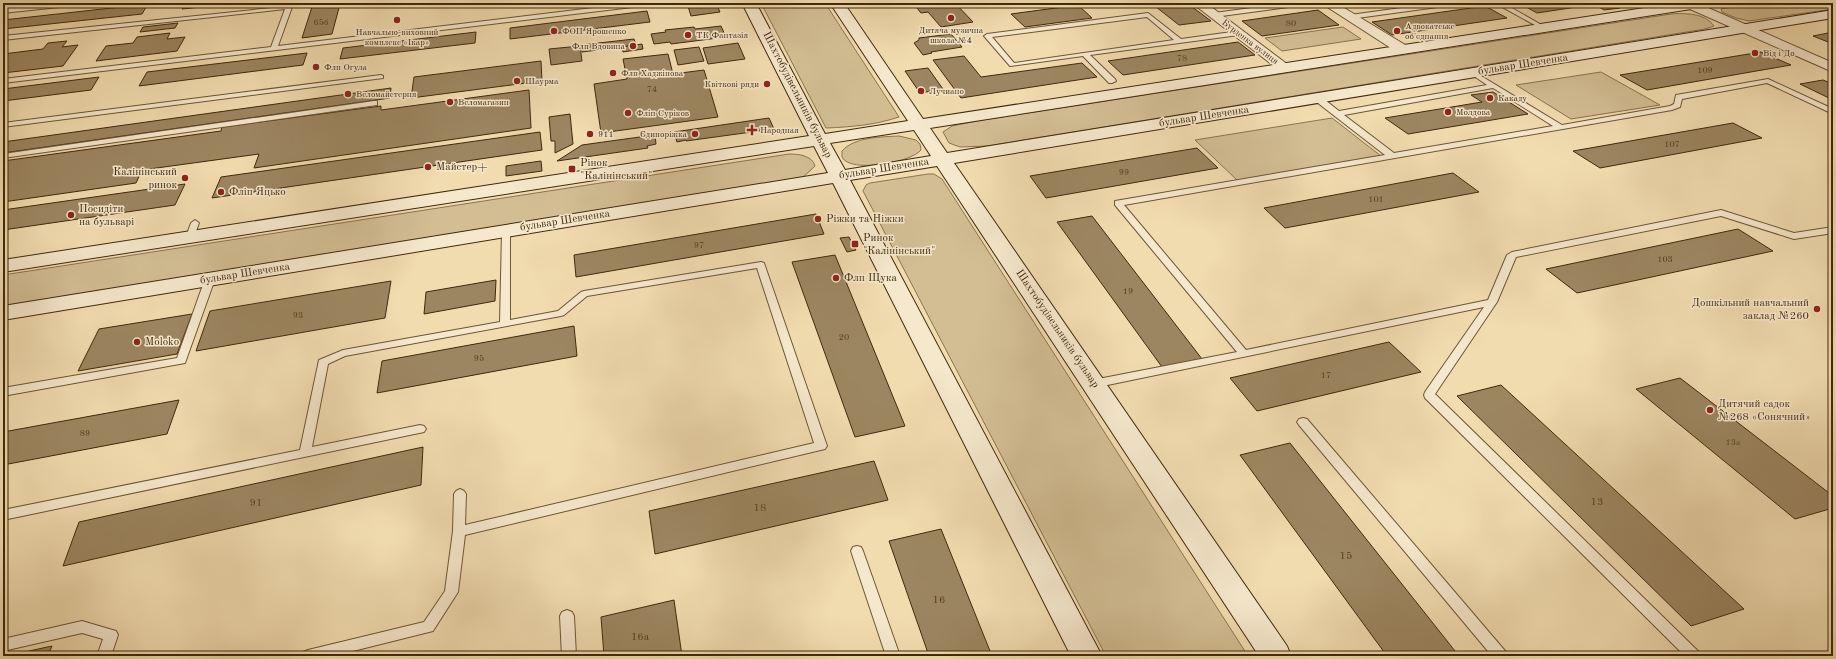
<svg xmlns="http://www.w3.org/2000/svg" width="1836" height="659" font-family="'Old Standard TT',serif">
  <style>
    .green { fill: #d3be94; stroke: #8a7450 }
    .building { fill: #9c8661; stroke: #40290b }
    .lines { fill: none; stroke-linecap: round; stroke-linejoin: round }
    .service-casing { stroke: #6c5634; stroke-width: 2 }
    .minor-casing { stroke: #6c5634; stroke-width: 2 }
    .secondary-casing { stroke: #40290b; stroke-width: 2 }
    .service { fill: #f6e8cc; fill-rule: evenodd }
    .minor { fill: #f6e8cc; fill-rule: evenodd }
    .secondary { fill: #f6e8cc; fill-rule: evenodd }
    .poi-dot { fill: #8f2418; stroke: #f6e8cc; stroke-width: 1.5 }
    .labels { text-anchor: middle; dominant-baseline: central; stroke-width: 3; stroke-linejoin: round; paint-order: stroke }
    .number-label { font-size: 9px; fill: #574020 }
    .far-poi-label { font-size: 9px; fill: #40290b; stroke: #f6e8cc; text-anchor: start }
    .far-street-label { font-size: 9px; fill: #40290b; stroke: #f6e8cc }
    .street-label { font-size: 11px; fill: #40290b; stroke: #f6e8cc }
    .poi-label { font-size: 11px; fill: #40290b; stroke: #f6e8cc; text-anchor: start }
    .near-number-label { font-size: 11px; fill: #574020 }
  </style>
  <rect width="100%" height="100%" fill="#f1dcb0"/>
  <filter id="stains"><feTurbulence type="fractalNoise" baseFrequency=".005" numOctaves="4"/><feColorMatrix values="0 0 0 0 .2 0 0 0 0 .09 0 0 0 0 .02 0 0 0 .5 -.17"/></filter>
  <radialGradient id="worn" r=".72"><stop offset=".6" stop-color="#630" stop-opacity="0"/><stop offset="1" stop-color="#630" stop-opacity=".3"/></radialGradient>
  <g class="green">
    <path d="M761,3H825L899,117C875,125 851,127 826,128Z"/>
    <path d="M1753,3H1833V9L1749,21L1736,18L1722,12L1721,9Z"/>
    <path d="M1671,14C1685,13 1705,13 1714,26L1705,29L987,146L960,147L949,143L943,132L952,126L982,120Z"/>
    <path d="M1343,27L1361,39L1282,51L1265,38Z"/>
    <path d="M1601,72L1660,105L1571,119L1516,85Z"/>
    <path d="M1332,118L1381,156L1239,182L1195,140Z"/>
    <path d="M899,136L916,140L920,144L921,150C912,162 850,174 842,157C842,155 842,153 842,151C854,137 881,137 899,136Z"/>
    <path d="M789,154C798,154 812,155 815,166L801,179L3,308V275Z"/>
    <path d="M928,174H934L942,179L1248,656H1106L863,191L866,185L870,183Z"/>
  </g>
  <g class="building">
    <path d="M186,3H241L182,9Z"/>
    <path d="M687,3H716L720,12L691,16Z"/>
    <path d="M913,3H955L973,22L941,27L928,12L921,13Z"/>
    <path d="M1151,3H1187L1211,21L1179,25Z"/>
    <path d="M1519,3H1603L1537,13Z"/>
    <path d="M148,4L142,14L3,29V20Z"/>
    <path d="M340,4L332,34L302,38L312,7Z"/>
    <path d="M1078,5L1092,18L1025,27L1011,14Z"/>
    <path d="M1615,5L1620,8L1604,10L1599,7Z"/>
    <path d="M1485,6L1507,18L1392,35L1372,22Z"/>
    <path d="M1318,10L1339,25L1262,36L1242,21Z"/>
    <path d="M647,11L650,22L510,39V28Z"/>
    <path d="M178,23L175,28L140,32L143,27Z"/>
    <path d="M721,26L726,37L671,44L670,42L654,44L651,34L666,32L665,30L694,27L695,29Z"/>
    <path d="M476,32L475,43L340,59L343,48Z"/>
    <path d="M1833,32V44L1813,36Z"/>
    <path d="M170,33L167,39L185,37L177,51L96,61L106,46L133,43L137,37Z"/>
    <path d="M951,34L962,47L931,52L932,53L923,55L914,43L919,40V38Z"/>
    <path d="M634,39L636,45L582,52L581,45Z"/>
    <path d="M67,41L62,47L78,45L63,66L3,73V54L43,49L48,43Z"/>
    <path d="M1238,42L1255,55L1123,75L1108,61Z"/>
    <path d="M738,43L745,59L708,64L703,48Z"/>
    <path d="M642,44L643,49L623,52L622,47Z"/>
    <path d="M580,46L582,61L551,65L549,49Z"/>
    <path d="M699,47L704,61L678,65L674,50Z"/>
    <path d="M1761,52L1791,65L1647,90L1620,75Z"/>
    <path d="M307,53L303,65L139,86L147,72Z"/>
    <path d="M668,54L673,74L704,70L718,117L601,133L594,84L627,79L623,59Z"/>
    <path d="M964,56L981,77L1082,63L1097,77L961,98L933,60Z"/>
    <path d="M541,61L542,81L411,98L414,77Z"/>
    <path d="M928,68L943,89L920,93L905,71Z"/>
    <path d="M99,77L91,90L3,101V89Z"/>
    <path d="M1823,80L1833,84V100L1800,84Z"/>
    <path d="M391,88L390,98L3,153V142Z"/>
    <path d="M529,90L531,128L254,168L259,154L142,170L136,183L3,202V161L221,131L222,127L381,106V110Z"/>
    <path d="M1493,92L1528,114L1408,134L1385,118L1482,102L1471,95Z"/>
    <path d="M570,114L573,144L555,153V141H551L549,117Z"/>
    <path d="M769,118L774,129L686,141V140L677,142L674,132Z"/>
    <path d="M1733,123L1762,138L1600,168L1573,151Z"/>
    <path d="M540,132L542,150L212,198L221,177Z"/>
    <path d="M647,136V138L655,136L656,144L647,146L648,148L557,161L582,145Z"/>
    <path d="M1197,148L1218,168L1046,198L1030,176Z"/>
    <path d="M541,161L542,171L506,176V166Z"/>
    <path d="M1453,173L1479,192L1285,228L1264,208Z"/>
    <path d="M185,184L175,205L3,230V210Z"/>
    <path d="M816,214L824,234L576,277L574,255Z"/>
    <path d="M1092,216L1202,359L1162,367L1057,222Z"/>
    <path d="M1738,229L1773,251L1577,293L1546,269Z"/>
    <path d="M849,237L856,250L847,252L840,238Z"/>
    <path d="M835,255L905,426L855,437L792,262Z"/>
    <path d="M496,280L495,301L424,314L426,292Z"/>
    <path d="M391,281L385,318L196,351L210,311Z"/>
    <path d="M192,314L177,354L78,371L99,329Z"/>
    <path d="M574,326L577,356L377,393L382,361Z"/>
    <path d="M1389,342L1421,372L1257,411L1230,378Z"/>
    <path d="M1680,378L1833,496V508L1795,519L1636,389Z"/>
    <path d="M1501,385L1744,609L1691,626L1457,396Z"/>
    <path d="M179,400L167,434L3,465V432Z"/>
    <path d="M1290,443L1459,656H1387L1240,455Z"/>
    <path d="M423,447L421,485L63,566L79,522Z"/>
    <path d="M874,461L888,500L655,554L649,511Z"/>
    <path d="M941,529L992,656H929L889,541Z"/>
    <path d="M674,600L682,656H604L601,617Z"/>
    <path d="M52,646L48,656H6Z"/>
    <path d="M487,652V656H469Z"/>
  </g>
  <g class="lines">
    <defs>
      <g id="service">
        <path d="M634,3H652L649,5L3,83V79L271,47L285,9L3,40V36L291,6L292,7L278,46Z"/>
        <path d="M1289,3H1306L1303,5L1214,17L1211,15L1214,13Z"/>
        <path d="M1438,3H1455L1452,5L1350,19L1347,17L1350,15Z"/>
        <path d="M1495,3H1503L1547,28L1542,29Z"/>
        <path d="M1148,13L1181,39L1239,31L1242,33L1239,35L1090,55L1115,79L1116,81L1112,83H1109L1083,56L1010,66L984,36L987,34ZM1147,17L1174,40L1014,63L992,37Z"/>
        <path d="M1473,71L1562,125L1670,106L1674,104L1676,95L1768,79L1833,109V114L1767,83L1682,99L1680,107L1672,110L1124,205L1246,350L1488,300L1507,255L1512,252L1721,210L1794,233L1833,227V233L1794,239L1721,216L1516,257L1497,302L1435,394L1699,652L1701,656H1685L1425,398L1424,395L1425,392L1484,307L1093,388L1088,384L1093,380L1237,352L1115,205V201L1385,155L1314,100V96H1320L1339,111L1487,85L1471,74V72ZM1493,88L1553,126L1394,153L1344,115Z"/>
        <path d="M381,75L383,76V78L3,127V123Z"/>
        <path d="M374,101H377V105L3,158V154Z"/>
        <path d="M195,220L199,223L194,237L190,240L187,239L186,237L191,223Z"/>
        <path d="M506,228L510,231V320L558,311L581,292L584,291L761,262L764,263L827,446L825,449L465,535L458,592L433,631L333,656H301L303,652L308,650L424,622L445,591L453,531L454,494L456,491L460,489L464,491L466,494L465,525L814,443L757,268L587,296L564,315L561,316L345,356L328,364L312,447L420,425L424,426L426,429L424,432L3,520V510L300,450L319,360L343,350L500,322L502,231Z"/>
        <path d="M210,276L215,279L185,363L3,396V388L177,358L205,279Z"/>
        <path d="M1303,418L1307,419L1506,652L1508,656H1492L1299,425L1297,422L1299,419Z"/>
        <path d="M857,546L861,547L863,551L900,656H886L851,551L853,547Z"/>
        <path d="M567,610L572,612L574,616L576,656H562L560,616L562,612Z"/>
        <path d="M82,621L116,631L118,635L111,656H97L103,639L82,633L3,651V639Z"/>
      </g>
      <g id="minor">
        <path d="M24,3H65L63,6L59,7L3,13V5Z"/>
        <path d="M1192,3H1206L1291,67L1289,70H1279Z"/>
        <path d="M1321,3H1336L1407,46L1409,49L1407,52H1397Z"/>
        <path d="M1681,3H1697L1833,63V72L1683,6Z"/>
      </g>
      <path id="secondary" d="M742,3H756L825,134L908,121L830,3H844L923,119L1677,3H1711L1709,6L1704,7L930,128L947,153L1833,10V18L954,163L1287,646L1291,656H1259L937,166L850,180L1102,656H1071L833,183L3,320V306L828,173L814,146L3,272V260L809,136ZM914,130L931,156L845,170L830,143Z"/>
    </defs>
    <use href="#service" class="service-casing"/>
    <use href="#minor" class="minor-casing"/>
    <use href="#secondary" class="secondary-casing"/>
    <use href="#service" class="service"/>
    <use href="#minor" class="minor"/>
    <use href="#secondary" class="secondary"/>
  </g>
  <g class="poi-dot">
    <circle cx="951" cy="18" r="4"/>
    <circle cx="397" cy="20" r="4"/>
    <circle cx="554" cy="31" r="4"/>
    <circle cx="1397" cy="31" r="4"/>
    <circle cx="688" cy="35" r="4"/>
    <circle cx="633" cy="46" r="4"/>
    <circle cx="1755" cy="53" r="4"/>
    <circle cx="316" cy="67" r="4"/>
    <circle cx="613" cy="73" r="4"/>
    <circle cx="517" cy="81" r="4"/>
    <circle cx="767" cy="84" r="4"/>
    <circle cx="921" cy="91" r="4"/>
    <circle cx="348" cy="94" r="4"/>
    <circle cx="1490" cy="98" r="4"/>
    <circle cx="450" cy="102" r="4"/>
    <circle cx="1448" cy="112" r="4"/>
    <circle cx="628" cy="113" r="4"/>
    <path d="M750 124h4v4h4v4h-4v4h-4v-4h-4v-4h4z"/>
    <circle cx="590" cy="134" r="4"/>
    <circle cx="695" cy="134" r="4"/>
    <circle cx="428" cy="167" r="4"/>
    <rect x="568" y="165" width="8" height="8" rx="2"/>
    <circle cx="185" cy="178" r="4"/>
    <circle cx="221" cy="192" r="4"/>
    <circle cx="71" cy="215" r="4"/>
    <circle cx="818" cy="219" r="4"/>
    <rect x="851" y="240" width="8" height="8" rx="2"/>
    <circle cx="836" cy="278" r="4"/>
    <circle cx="1817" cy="309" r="4"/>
    <circle cx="137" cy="342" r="4"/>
    <circle cx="1710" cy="410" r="4"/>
  </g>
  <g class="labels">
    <g class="number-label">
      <text x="321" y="22">65б</text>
      <text x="1291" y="23">80</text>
      <text x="1182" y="58">78</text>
      <text x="1705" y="70">109</text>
      <text x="652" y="89">74</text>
      <text x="1672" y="144">107</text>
      <text x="1124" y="172">99</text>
      <text x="1376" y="199">101</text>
      <text x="699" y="245">97</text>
      <text x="1665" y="259">103</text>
      <text x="1128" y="291">19</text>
      <text x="298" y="315">93</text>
      <text x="844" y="337">20</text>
      <text x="479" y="358">95</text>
      <text x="1326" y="375">17</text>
      <text x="85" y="433">89</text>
      <text x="1733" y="442">13а</text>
    </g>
    <g class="far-poi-label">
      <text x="1405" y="26">Адвокатське<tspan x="1405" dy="10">об'єднання</tspan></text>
      <text x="951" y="30" text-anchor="middle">Дитяча музична<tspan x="951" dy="10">школа №4</tspan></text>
      <text x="562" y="31">ФОП Ярошенко</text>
      <text x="397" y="32" text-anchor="middle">Навчально-виховний<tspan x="397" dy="10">комплекс «Ікар»</tspan></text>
      <text x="696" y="35">ТК Фантазія</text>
      <text x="625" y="46" text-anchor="end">Флп Вдовина</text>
      <text x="1763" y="53">Від і До</text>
      <text x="324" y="67">Флп Огула</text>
      <text x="621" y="73">Флп Хаджінова</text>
      <text x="525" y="81">Шаурма</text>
      <text x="759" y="84" text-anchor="end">Квіткові ряди</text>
      <text x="929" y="91">Лучиано</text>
      <text x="356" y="94">Веломайстерня</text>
      <text x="1498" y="98">Какаду</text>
      <text x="458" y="102">Веломагазин</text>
      <text x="1456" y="112">Молдова</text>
      <text x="636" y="113">Фліп Суріков</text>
      <text x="760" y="130">Народная</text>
      <text x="598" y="134">911</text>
      <text x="687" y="134" text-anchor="end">Єдиноріжка</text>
    </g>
    <g class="far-street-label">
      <text transform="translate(1250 42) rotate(37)">Бурденка вулиця</text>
    </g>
    <g class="street-label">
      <text transform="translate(1523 65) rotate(-9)">бульвар Шевченка</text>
      <text transform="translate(797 95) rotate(63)">Шахтобудівельників бульвар</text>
      <text transform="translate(1204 117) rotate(-9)">бульвар Шевченка</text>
      <text transform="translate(884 169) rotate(-9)">бульвар Шевченка</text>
      <text transform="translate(565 221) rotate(-9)">бульвар Шевченка</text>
      <text transform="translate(245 274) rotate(-9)">бульвар Шевченка</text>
      <text transform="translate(1057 329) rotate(56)">Шахтобудівельників бульвар</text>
    </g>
    <g class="poi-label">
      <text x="580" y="163">Рінок<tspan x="580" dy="13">"Калінінський"</tspan></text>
      <text x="436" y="167">Майстер+</text>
      <text x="177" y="172" text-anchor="end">Калінінський<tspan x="177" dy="13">ринок</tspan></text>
      <text x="229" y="192">Фліп Яцько</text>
      <text x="79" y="209">Посидіти<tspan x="79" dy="13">на бульварі</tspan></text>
      <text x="826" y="219">Ріжки та Ніжки</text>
      <text x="863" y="238">Ринок<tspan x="863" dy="13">"Калінінський"</tspan></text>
      <text x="844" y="278">Флп Щука</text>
      <text x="1809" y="303" text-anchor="end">Дошкільний навчальний<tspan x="1809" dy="13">заклад №260</tspan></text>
      <text x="145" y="342">Moloko</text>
      <text x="1718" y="404">Дитячий садок<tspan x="1718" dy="13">№268 «Сонячний»</tspan></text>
    </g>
    <g class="near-number-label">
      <text x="1597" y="502">13</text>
      <text x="256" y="503">91</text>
      <text x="760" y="508">18</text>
      <text x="1346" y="556">15</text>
      <text x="939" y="600">16</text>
      <text x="640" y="637">16а</text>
    </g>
  </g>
  <rect width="1836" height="659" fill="none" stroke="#f1dcb0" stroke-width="16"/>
  <rect x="4" y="4" width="1828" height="651" fill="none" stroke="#40290b" stroke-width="2"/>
  <rect x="8" y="8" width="1820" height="643" fill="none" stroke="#40290b"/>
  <rect width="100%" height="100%" filter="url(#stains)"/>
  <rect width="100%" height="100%" fill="url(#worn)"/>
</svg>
